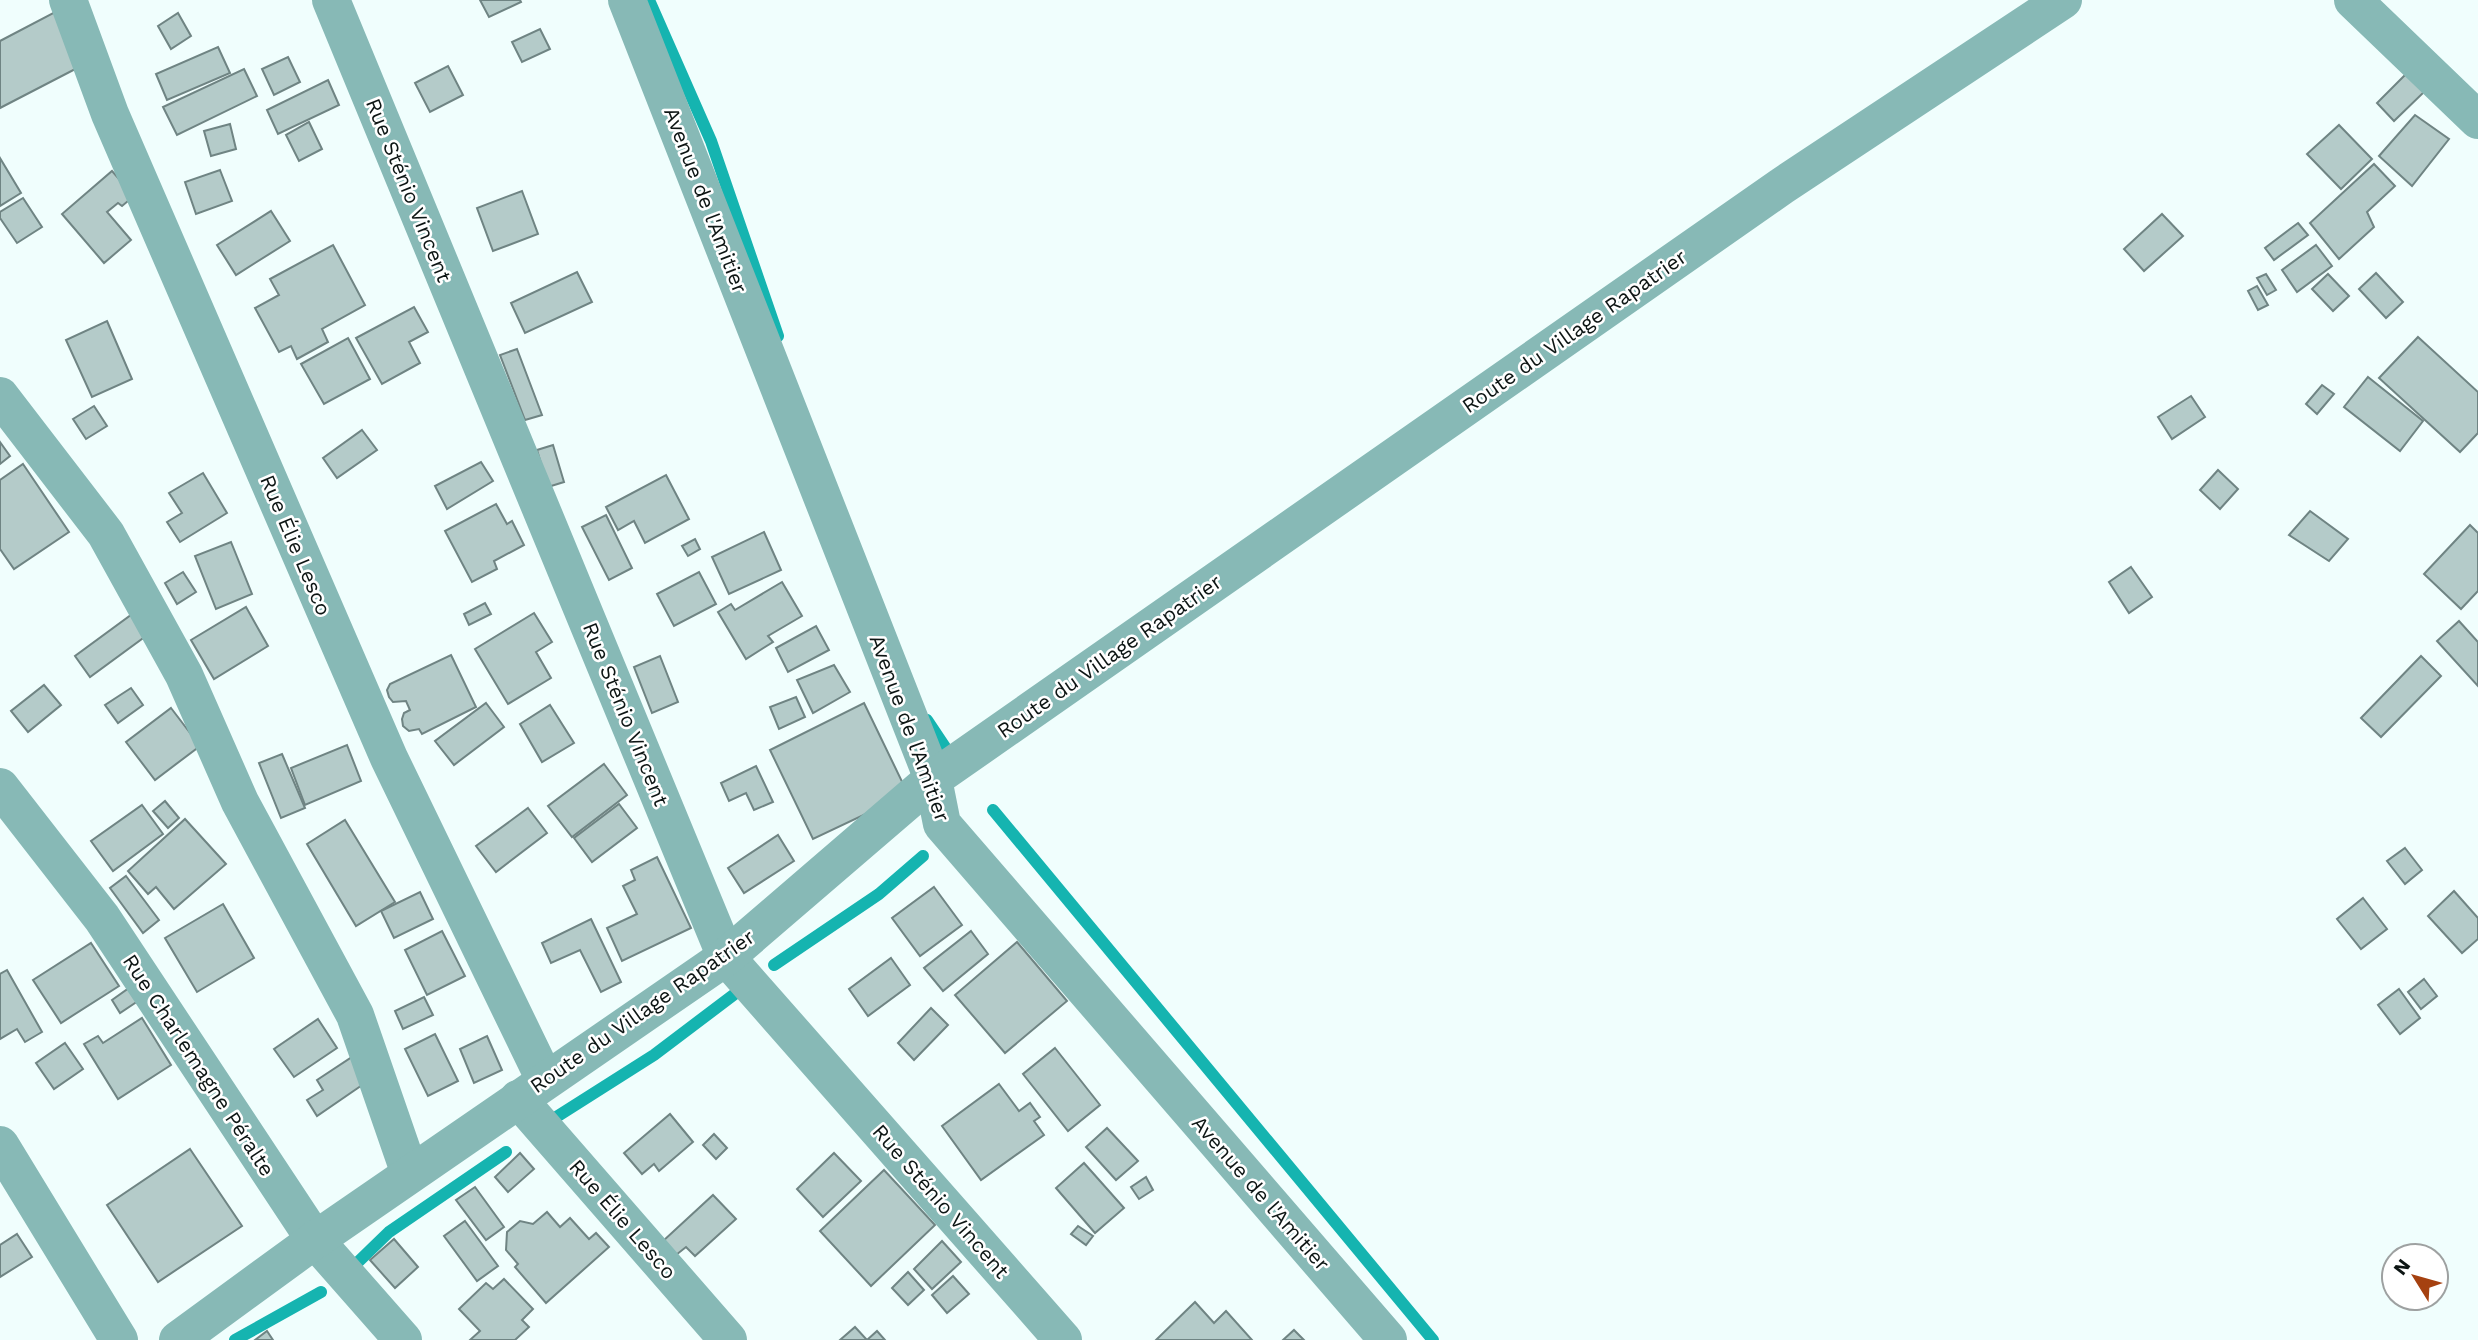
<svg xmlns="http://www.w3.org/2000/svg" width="2478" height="1340" font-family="'Work Sans',sans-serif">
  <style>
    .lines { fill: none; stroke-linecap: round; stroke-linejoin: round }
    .stream { stroke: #15b4b0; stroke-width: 12 }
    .building { fill: #b4cbc9; stroke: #6f8483; stroke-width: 2 }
    .minor { stroke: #87b9b6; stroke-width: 38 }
    .labels { text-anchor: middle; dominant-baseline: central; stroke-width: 5; stroke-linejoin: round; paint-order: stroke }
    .street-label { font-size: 21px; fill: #0d1514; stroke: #fff }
  </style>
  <rect width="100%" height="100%" fill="#f0fefd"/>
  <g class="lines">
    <g class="stream">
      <path d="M649,0L711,141L778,336"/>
      <path d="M927,720L947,750"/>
      <path d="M993,810L1433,1340"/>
      <path d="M774,965L879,894L923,856"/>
      <path d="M550,1121L654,1055L736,993"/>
      <path d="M356,1264L389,1232L506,1152"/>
      <path d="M235,1340L321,1292"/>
    </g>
  </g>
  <g class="building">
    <path d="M480,0H520L521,2L489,17Z"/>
    <path d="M57,11L85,64L0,108V41Z"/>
    <path d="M178,13L191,36L171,49L158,26Z"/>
    <path d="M540,29L550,49L522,62L512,42Z"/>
    <path d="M218,47L230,73L167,100L156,74Z"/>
    <path d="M288,57L300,82L274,95L262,69Z"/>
    <path d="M448,66L463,95L430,112L415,83Z"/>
    <path d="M244,69L257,96L177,135L163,107Z"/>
    <path d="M2407,73L2424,92L2394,121L2377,103Z"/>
    <path d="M328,80L339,105L278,134L267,110Z"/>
    <path d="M2415,115L2449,139L2412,186L2379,156Z"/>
    <path d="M309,122L322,149L299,161L286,135Z"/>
    <path d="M230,124L236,149L211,156L204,131Z"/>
    <path d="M2339,125L2372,159L2341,189L2307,154Z"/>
    <path d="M0,158L21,193L0,206Z"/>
    <path d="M2374,164L2395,186L2367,212L2374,227L2339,259L2310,223Z"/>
    <path d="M220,170L232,201L196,214L185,182Z"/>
    <path d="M112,171L134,196L122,206L118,203L107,212L131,240L104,263L62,214Z"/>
    <path d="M522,191L538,234L493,251L477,208Z"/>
    <path d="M23,198L42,227L17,243L0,218V212Z"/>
    <path d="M271,211L290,241L236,275L217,245Z"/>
    <path d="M2162,214L2183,236L2144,271L2124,249Z"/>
    <path d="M2298,223L2308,235L2274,260L2265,248Z"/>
    <path d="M333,245L365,305L322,329L328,342L297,359L291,346L279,352L255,308L279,295L270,279Z"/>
    <path d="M2316,245L2332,266L2297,292L2282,270Z"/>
    <path d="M577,272L592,302L525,333L511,303Z"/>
    <path d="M2376,273L2403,302L2386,318L2359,289Z"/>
    <path d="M2266,274L2276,290L2267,295L2257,278Z"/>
    <path d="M2328,274L2349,296L2333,311L2312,289Z"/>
    <path d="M2257,286L2268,305L2258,310L2248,291Z"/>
    <path d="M414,307L428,332L409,342L420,363L382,384L356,338Z"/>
    <path d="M107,321L132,379L92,397L66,340Z"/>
    <path d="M2418,337L2478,392V433L2460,452L2379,378Z"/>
    <path d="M348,338L370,379L324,404L301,364Z"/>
    <path d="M517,349L542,415L525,420L500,355Z"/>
    <path d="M2368,377L2423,421L2400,451L2344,407Z"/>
    <path d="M2322,385L2334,394L2317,414L2306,404Z"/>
    <path d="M2191,396L2205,417L2172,439L2158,417Z"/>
    <path d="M94,406L107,426L86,439L73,419Z"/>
    <path d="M362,430L377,450L337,478L323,458Z"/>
    <path d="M0,442L10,456L0,464Z"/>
    <path d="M553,445L564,482L548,487L537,450Z"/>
    <path d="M481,462L493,481L447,509L435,486Z"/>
    <path d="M23,464L69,532L14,569L0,549V480Z"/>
    <path d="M2218,470L2238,489L2220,509L2200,490Z"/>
    <path d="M203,473L227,513L180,542L167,522L182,513L169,493Z"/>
    <path d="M666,475L689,519L645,543L634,521L618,530L606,507Z"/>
    <path d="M496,504L507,524L512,521L524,545L494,561L497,569L472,582L445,531Z"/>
    <path d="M2310,511L2348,539L2329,561L2289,535Z"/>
    <path d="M606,515L632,568L609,580L582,527Z"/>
    <path d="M2470,525L2478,533V591L2461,609L2424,574Z"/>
    <path d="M764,532L781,570L729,594L712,557Z"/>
    <path d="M695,539L700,549L688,556L682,546Z"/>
    <path d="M231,542L252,594L216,609L195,556Z"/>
    <path d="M2131,567L2152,597L2129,613L2109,582Z"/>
    <path d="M183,572L196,592L177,604L165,583Z"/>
    <path d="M699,572L716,604L674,626L657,594Z"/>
    <path d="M782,582L802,616L768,636L773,642L746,659L718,612L731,604L735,610Z"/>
    <path d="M485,603L491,614L469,625L464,614Z"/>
    <path d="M246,607L268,646L214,679L191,640Z"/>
    <path d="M135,612L150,633L90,677L75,656Z"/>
    <path d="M534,613L552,642L536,652L551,678L508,704L475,649Z"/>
    <path d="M2459,621L2478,642V686L2437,641Z"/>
    <path d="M816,626L829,650L788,672L776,648Z"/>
    <path d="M451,655L476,707L422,734L419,729L409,731L403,726L402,719L404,713L410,710L406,701L393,702L389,697L387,690L390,684Z"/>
    <path d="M660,656L678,702L652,713L634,667Z"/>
    <path d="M2421,656L2441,676L2381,737L2361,718Z"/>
    <path d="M834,665L850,692L813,713L797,680Z"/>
    <path d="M44,685L61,705L28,732L11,711Z"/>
    <path d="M131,688L143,705L118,723L105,705Z"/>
    <path d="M796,697L805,717L779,729L770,707Z"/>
    <path d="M486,703L504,727L454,765L435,741Z"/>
    <path d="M864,703L908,794L813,839L770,750Z"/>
    <path d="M550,705L574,743L542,762L520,724Z"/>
    <path d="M171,708L200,746L155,780L126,742Z"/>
    <path d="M347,745L361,781L305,805L291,768Z"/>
    <path d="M282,754L305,808L281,818L259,763Z"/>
    <path d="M604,764L627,795L572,837L548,806Z"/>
    <path d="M756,766L773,802L754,810L746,793L729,801L721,783Z"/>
    <path d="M165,801L179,818L168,828L153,811Z"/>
    <path d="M619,804L637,828L592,862L574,838Z"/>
    <path d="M142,805L163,834L113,871L91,841Z"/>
    <path d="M528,808L547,833L496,872L476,846Z"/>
    <path d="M185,819L226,864L174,909L156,887L148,894L128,871Z"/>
    <path d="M345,820L395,902L356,926L307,844Z"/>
    <path d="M778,835L794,861L744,893L728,868Z"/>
    <path d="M2405,848L2422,870L2405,884L2387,861Z"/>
    <path d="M657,857L691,928L622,961L607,928L637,914L623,886L635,880L631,870Z"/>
    <path d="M126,876L159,920L143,933L110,888Z"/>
    <path d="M934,887L962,925L920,956L892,918Z"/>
    <path d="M2454,891L2478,918V939L2462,953L2428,916Z"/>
    <path d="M420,892L433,919L394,938L381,911Z"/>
    <path d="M2363,898L2387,929L2361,949L2337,919Z"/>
    <path d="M223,904L254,958L197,992L165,938Z"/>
    <path d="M591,919L621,982L601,992L580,950L551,963L542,943Z"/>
    <path d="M442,931L465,976L427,995L405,950Z"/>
    <path d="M971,931L988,954L943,991L924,968Z"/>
    <path d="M1017,942L1067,1001L1005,1053L955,995Z"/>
    <path d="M91,943L119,986L61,1023L33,980Z"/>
    <path d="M891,958L910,985L868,1016L849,989Z"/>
    <path d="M7,970L42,1032L25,1042L17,1029L0,1039V974Z"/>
    <path d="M2424,979L2437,996L2421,1009L2408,992Z"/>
    <path d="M129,988L138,1001L120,1013L112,1000Z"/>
    <path d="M2399,989L2420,1018L2400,1034L2378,1005Z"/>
    <path d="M424,997L433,1015L403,1029L395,1011Z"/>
    <path d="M931,1008L948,1025L914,1060L898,1043Z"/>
    <path d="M142,1018L171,1065L118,1099L84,1044L98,1036L103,1043Z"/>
    <path d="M318,1019L337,1048L294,1077L274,1049Z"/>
    <path d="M435,1034L458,1081L428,1096L405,1049Z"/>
    <path d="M487,1036L502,1070L474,1083L460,1049Z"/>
    <path d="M65,1043L83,1069L54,1089L36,1063Z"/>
    <path d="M1055,1048L1100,1105L1068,1131L1023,1074Z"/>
    <path d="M352,1057L368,1081L317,1116L307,1100L323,1090L317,1080Z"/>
    <path d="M999,1084L1019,1111L1030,1103L1040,1117L1034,1121L1044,1135L981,1180L942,1126Z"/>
    <path d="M670,1114L693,1142L659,1171L654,1164L642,1174L624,1153Z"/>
    <path d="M1107,1128L1138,1161L1116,1180L1086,1147Z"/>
    <path d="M714,1134L727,1148L716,1159L703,1145Z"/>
    <path d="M190,1149L242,1226L158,1282L107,1205Z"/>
    <path d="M520,1153L534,1169L508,1192L495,1177Z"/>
    <path d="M834,1153L861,1181L823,1217L797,1189Z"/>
    <path d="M1084,1163L1124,1208L1095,1233L1056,1188Z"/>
    <path d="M884,1170L935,1225L871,1286L820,1231Z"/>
    <path d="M1146,1177L1153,1190L1139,1199L1131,1187Z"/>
    <path d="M475,1187L504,1227L486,1240L456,1200Z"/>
    <path d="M713,1195L736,1219L695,1256L686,1247L676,1255L663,1241Z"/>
    <path d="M547,1212L560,1227L570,1218L589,1239L596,1233L609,1247L546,1303L515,1267L518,1264L506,1250L507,1232L520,1221L533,1224Z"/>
    <path d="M465,1221L498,1266L477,1281L444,1236Z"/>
    <path d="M1078,1226L1093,1236L1086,1245L1071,1234Z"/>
    <path d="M17,1234L32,1257L0,1277V1245Z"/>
    <path d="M394,1239L418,1267L395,1288L370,1260Z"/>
    <path d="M942,1241L961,1262L932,1289L914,1269Z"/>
    <path d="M908,1272L924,1290L908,1305L892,1288Z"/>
    <path d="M953,1276L969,1294L947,1313L932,1295Z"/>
    <path d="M504,1279L533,1309L522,1320L529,1327L515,1340H470L480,1331L459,1309L486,1283L493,1289Z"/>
    <path d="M1195,1302L1214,1323L1226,1311L1252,1340H1156Z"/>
    <path d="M855,1327L867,1340H840Z"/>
    <path d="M1294,1330L1304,1340H1283Z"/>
    <path d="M267,1331L273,1340H255Z"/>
    <path d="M877,1331L885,1340H867Z"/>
  </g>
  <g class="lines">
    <g class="minor">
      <path d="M68,0L110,114L389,758L545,1080"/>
      <path d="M331,0L726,957L1063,1340"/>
      <path d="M627,0L933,779L942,824L1388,1340"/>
      <path d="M2353,0L2478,120"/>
      <path d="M0,396L106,534L184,675L240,802L355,1015L410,1174"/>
      <path d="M0,787L102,918L315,1240L403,1340"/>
      <path d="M518,1099L728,1340"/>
      <path d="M0,1145L119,1340"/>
      <path d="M178,1340L315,1240L726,957L933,779L1782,186L2063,0"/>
    </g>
  </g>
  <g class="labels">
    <g class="street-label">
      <text transform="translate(409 190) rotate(68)">Rue Sténio Vincent</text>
      <text transform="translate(706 200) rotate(69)">Avenue de l'Amitier</text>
      <text transform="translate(1574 331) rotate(-35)">Route du Village Rapatrier</text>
      <text transform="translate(296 545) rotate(67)">Rue Élie Lesco</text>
      <text transform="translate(1109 656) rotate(-35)">Route du Village Rapatrier</text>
      <text transform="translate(626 714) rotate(68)">Rue Sténio Vincent</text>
      <text transform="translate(910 728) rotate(70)">Avenue de l'Amitier</text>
      <text transform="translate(642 1011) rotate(-35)">Route du Village Rapatrier</text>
      <text transform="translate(199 1065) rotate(57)">Rue Charlemagne Péralte</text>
      <text transform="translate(1261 1193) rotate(49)">Avenue de l'Amitier</text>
      <text transform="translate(941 1201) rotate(49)">Rue Sténio Vincent</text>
      <text transform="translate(623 1219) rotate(49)">Rue Élie Lesco</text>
    </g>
  </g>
  <g transform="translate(2415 1277) rotate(307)"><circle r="33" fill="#ffffff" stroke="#9ea1a1" stroke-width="2"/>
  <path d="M0-5L12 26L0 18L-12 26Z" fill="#a54110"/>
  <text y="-10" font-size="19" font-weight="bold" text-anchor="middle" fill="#0d1514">N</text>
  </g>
</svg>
